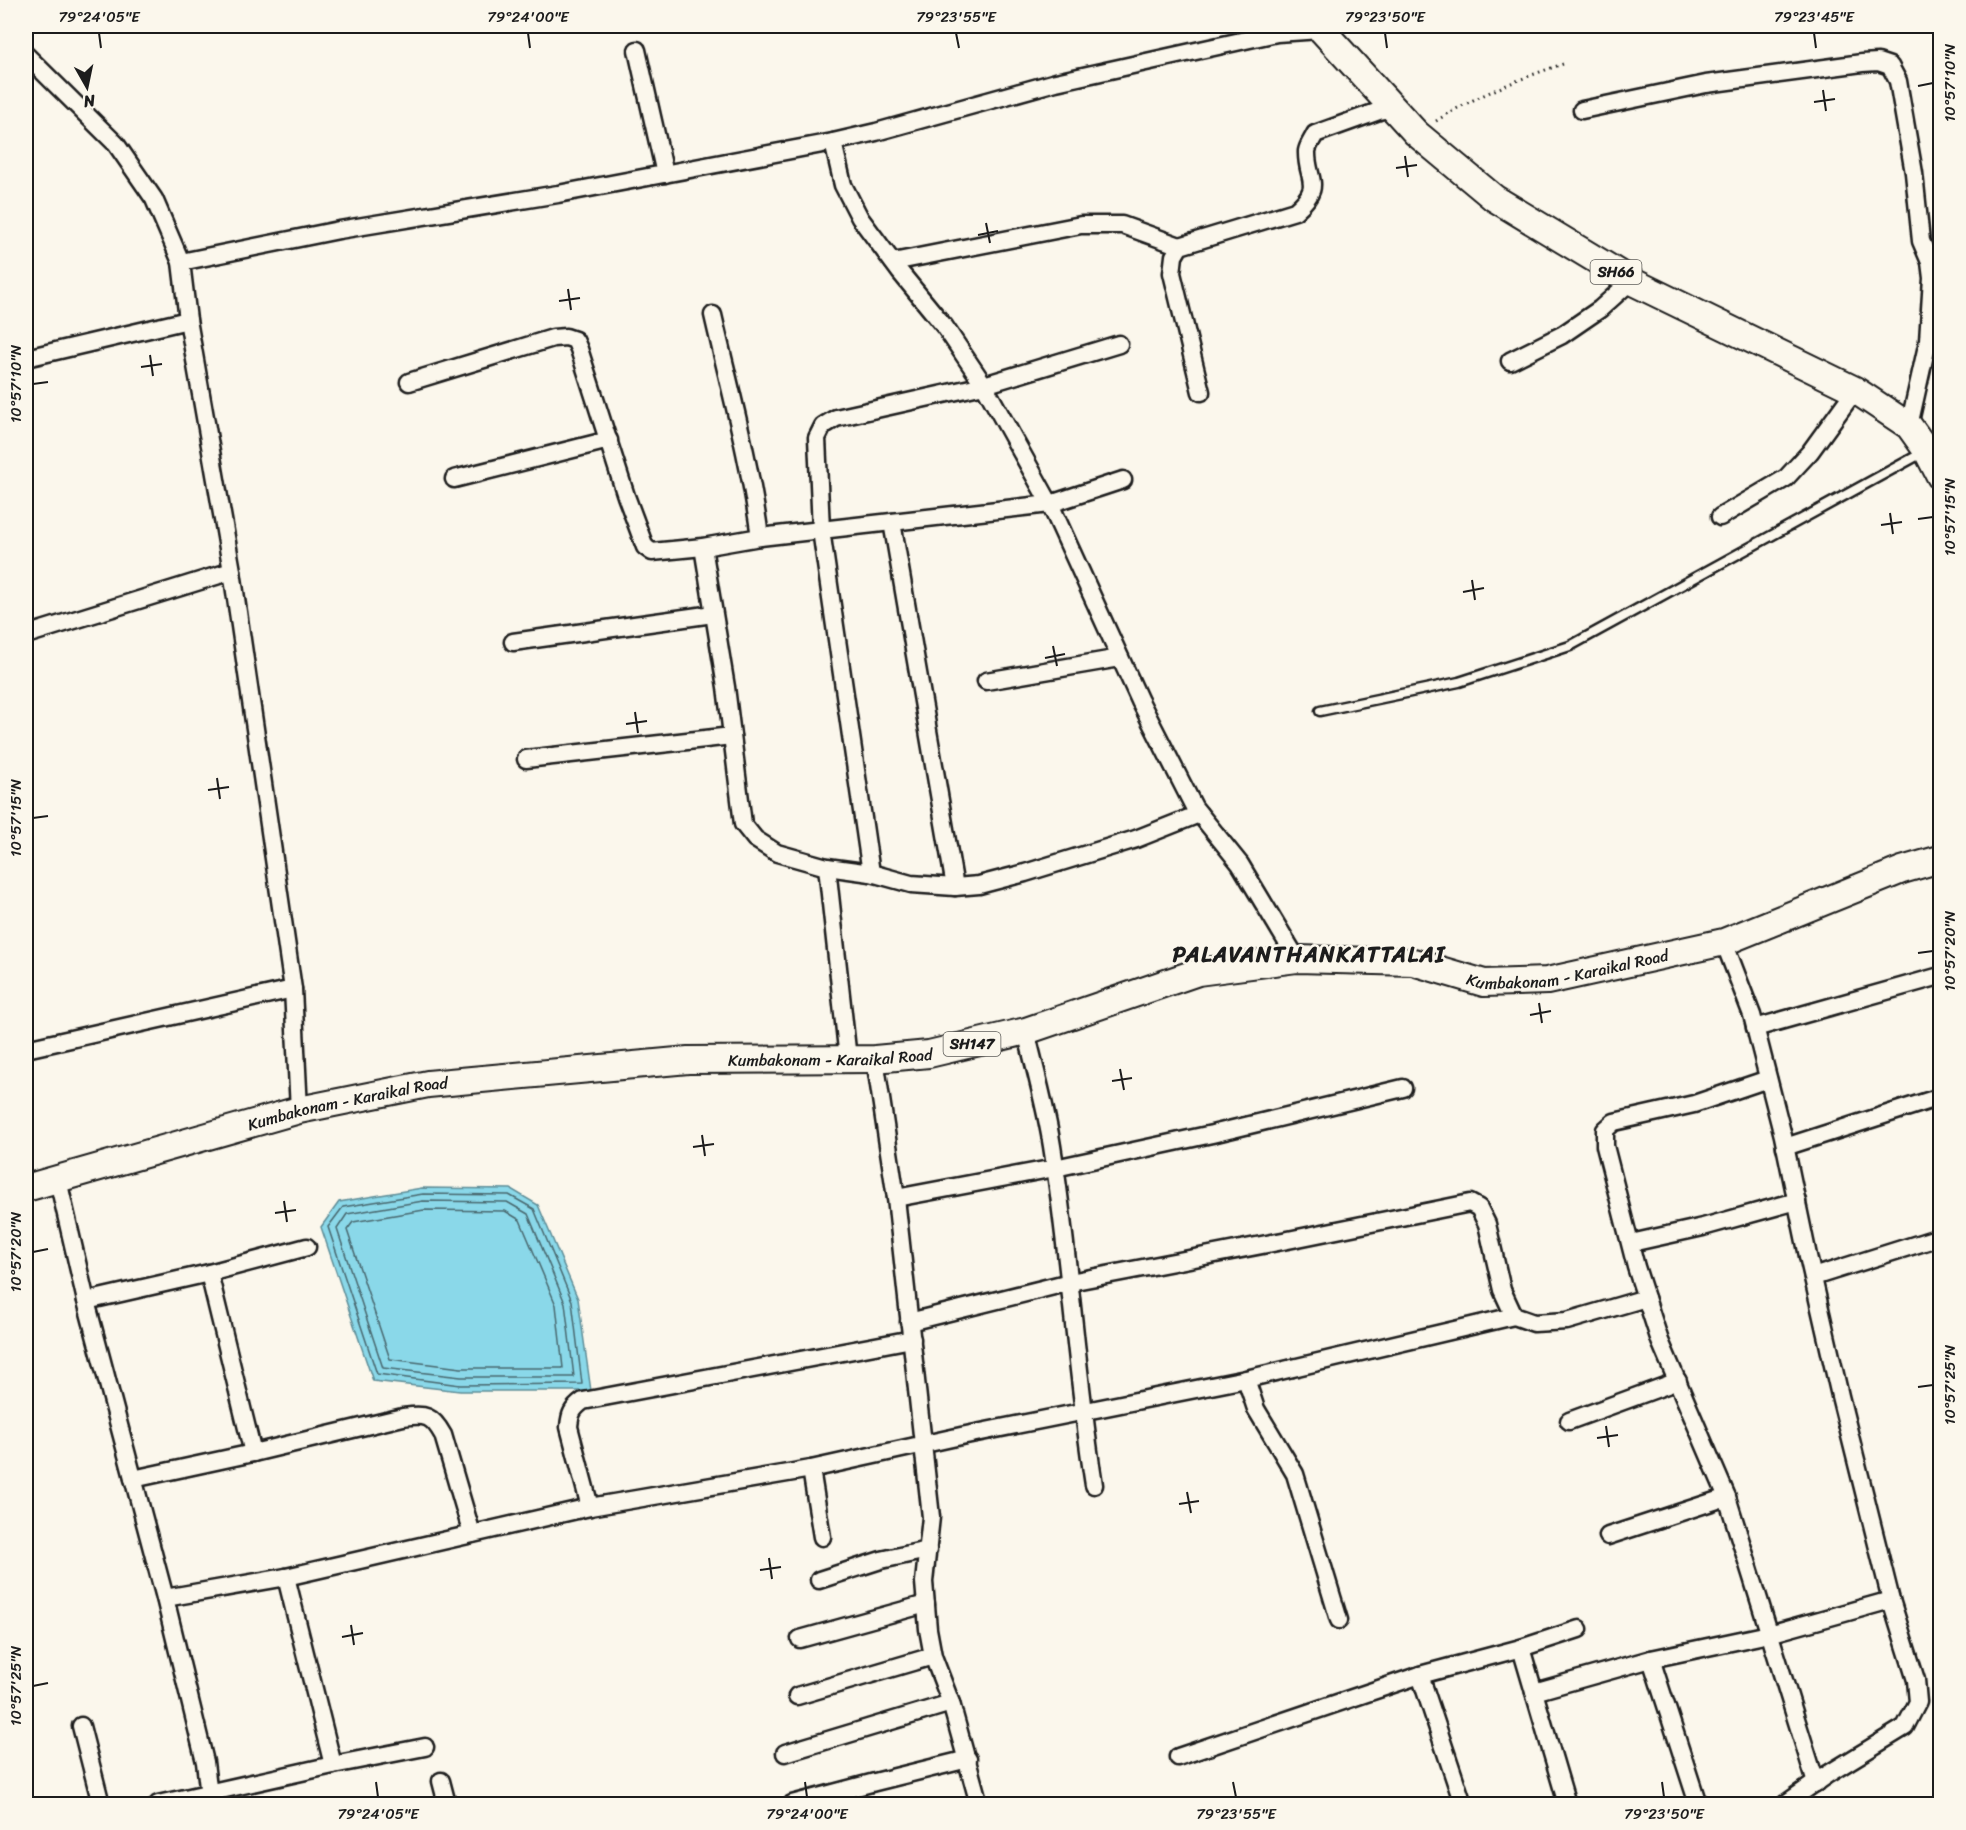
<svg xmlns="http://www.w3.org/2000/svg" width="1966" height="1830" font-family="Sriracha,sans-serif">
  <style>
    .water { fill: #8ad8e9; stroke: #5e8d97; stroke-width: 1.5 }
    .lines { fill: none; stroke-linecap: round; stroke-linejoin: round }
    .shore { stroke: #48676e; stroke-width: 1.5 }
    .service-casing { stroke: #1c1c1c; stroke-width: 13 }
    .minor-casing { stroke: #1c1c1c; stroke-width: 21 }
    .primary-casing { stroke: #1c1c1c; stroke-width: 30 }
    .path { stroke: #1c1c1c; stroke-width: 3; stroke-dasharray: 1.5 4.5; stroke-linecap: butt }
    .service { stroke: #fbf7ec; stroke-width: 8 }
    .minor { stroke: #fbf7ec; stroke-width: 16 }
    .primary { stroke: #fbf7ec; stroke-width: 26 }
    .ticks { fill: none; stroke: #1c1c1c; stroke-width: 2 }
    .labels { text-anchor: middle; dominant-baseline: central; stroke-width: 5; stroke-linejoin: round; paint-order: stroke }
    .shield { fill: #fbf7ec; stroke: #5f5e5a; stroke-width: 1.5 }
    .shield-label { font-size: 15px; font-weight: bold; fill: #1c1c1c }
    .street-label { font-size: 16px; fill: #1c1c1c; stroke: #fbf7ec }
    .district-label { font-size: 22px; font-weight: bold; letter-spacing: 1.5px; fill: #1c1c1c; stroke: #fbf7ec }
    .neatline { fill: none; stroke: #1c1c1c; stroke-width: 2 }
    .ticks-label { font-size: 15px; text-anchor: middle; fill: #1c1c1c }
  </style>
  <rect width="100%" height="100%" fill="#fbf7ec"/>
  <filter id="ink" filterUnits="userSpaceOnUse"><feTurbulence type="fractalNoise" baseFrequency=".0167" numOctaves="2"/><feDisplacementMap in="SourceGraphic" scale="12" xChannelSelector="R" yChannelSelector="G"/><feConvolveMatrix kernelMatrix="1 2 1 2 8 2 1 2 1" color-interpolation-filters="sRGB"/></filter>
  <g filter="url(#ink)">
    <path class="water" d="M422,1188L511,1189L538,1205L578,1299L591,1391H460L373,1381L321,1227L339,1202Z"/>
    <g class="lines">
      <g class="shore">
        <path d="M423,1194L509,1195L534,1209L572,1301L582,1384L460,1385L377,1374L328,1227L343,1207Z"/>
        <path d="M423,1201L507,1202L528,1214L565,1303L574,1377H461L383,1368L337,1229L347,1214Z"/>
        <path d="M424,1210L505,1211L520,1220L556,1305L563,1368H461L390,1359L347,1230L353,1222Z"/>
      </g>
      <defs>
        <path id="service" d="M1320,711L1459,682L1570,646L1924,452"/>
        <g id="minor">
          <path d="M637,50L665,174"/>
          <path d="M26,55L116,144L154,199L181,262L188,320L232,571L293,989L299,1110"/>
          <path d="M1582,110L1706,84L1862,63L1878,62L1890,66L1898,81L1914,173L1921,241L1930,262L1932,278L1928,341L1909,426"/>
          <path d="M833,142L843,185L860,218L900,272L945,327L984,385L1050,504L1140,701L1194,807L1240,864L1297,959"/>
          <path d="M181,262L339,230L558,194L833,142L876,132L1056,82L1277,33L1320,30L1326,26"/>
          <path d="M893,262L1081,225H1122L1180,246"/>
          <path d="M713,315C730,389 750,462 760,537"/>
          <path d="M26,358L188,320"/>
          <path d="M1510,361L1562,335L1600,309L1631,281"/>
          <path d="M409,382L553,338L566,337L575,340L579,349L626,496L645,547L652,552L703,547L760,537L821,530L1050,504L1123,480"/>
          <path d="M1201,392L1172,273L1174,256L1180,246L1295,211C1325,185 1306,180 1307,151C1308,145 1313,139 1315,134L1379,111L1393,108"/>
          <path d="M454,479L609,440"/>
          <path d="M1720,517L1786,478L1810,452L1855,390"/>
          <path d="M892,522L955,887"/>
          <path d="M703,547L726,687L743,824L755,839L777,853L827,867L871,873L911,884L955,887L979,885L1025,873L1136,839L1199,814"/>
          <path d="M26,635L232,571"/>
          <path d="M513,642L713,614"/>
          <path d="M986,681L1120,658"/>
          <path d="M526,759L732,736"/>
          <path d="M827,867L848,1059"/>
          <path d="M871,873L821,530L817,438L823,426L836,418L984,385L1119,344"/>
          <path d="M1724,942L1752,1015L1783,1136L1808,1256L1840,1396L1891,1600L1916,1680L1918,1702L1905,1727L1828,1774L1785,1804"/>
          <path d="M1755,1028L1940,976"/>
          <path d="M1026,1031C1035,1069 1046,1108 1052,1146C1070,1259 1076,1372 1094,1485"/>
          <path d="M26,1049L293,989"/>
          <path d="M875,1059L896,1198L931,1517L924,1582L928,1629L933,1656L951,1703L979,1804"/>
          <path d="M1768,1079L1694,1104L1614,1122L1605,1130V1146L1636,1267L1660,1341L1727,1497L1816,1783"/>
          <path d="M1785,1147L1940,1097"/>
          <path d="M58,1180L86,1301L165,1598L205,1762L210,1804"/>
          <path d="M896,1198L1055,1168L1212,1134L1403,1088"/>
          <path d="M1631,1243L1703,1227L1797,1201"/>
          <path d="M209,1273L253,1453"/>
          <path d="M1813,1277L1940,1237"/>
          <path d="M86,1301L209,1273L307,1247"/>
          <path d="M909,1322L1070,1282L1293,1239L1470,1203L1479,1208L1487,1224L1502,1290L1514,1316L1534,1323L1567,1321L1646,1298"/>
          <path d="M1246,1379L1256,1409L1295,1474L1339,1620"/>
          <path d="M1569,1421L1678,1381"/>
          <path d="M811,1469L822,1537"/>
          <path d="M133,1479L253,1453L403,1417C426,1414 432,1415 443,1435L472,1534"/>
          <path d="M590,1507L569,1427C570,1414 572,1409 583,1401L912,1339"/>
          <path d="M1608,1536L1727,1497"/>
          <path d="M286,1577L333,1765"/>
          <path d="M819,1580L881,1560L928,1550"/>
          <path d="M165,1598L286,1577L590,1507L811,1469L961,1436L1246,1379L1514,1316"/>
          <path d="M800,1639L926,1604"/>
          <path d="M1521,1648L1567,1804"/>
          <path d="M1651,1659L1698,1804"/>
          <path d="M1420,1675L1463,1804"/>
          <path d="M1534,1692L1651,1659L1769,1634L1891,1600"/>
          <path d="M797,1696L933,1656"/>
          <path d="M81,1726L101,1804"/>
          <path d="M785,1753L951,1703"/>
          <path d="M1178,1757L1420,1675L1521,1648L1579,1629"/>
          <path d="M441,1781L447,1804"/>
          <path d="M158,1804L333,1765L425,1747"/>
          <path d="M792,1804L875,1782L968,1759"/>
        </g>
        <g id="primary">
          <path d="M1318,26L1416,133L1494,198L1631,281L1855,390L1909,426L1927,451L1940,476"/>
          <path id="s1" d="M26,1188L299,1110L428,1084L688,1060L875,1059L929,1054L1026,1031L1198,972L1297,959L1413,962L1484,983L1547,981L1724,942L1902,870L1940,859"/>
        </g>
      </defs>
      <use href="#service" class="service-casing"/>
      <use href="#minor" class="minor-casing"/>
      <use href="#primary" class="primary-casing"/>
      <path class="path" d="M1436,121C1475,96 1519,79 1563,64"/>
      <use href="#service" class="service"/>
      <use href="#minor" class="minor"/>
      <use href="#primary" class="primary"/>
    </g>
  </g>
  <path class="ticks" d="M99,33L101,48M528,33L530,48M956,33L959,48M1385,33L1387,48M1814,33L1816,48M1918,86L1933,83M1823,90L1826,111M1814,102L1835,99M1405,156L1408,177M1396,168L1417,165M986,223L990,243M978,235L998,231M568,289L571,310M559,301L580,298M150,355L153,376M141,367L162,364M33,384L48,382M1890,513L1893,534M1918,519L1933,517M1881,525L1902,522M1472,580L1475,600M1463,592L1484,588M1053,646L1057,666M1045,658L1065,654M635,712L638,733M626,724L647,721M217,778L220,799M208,790L229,787M33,818L48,816M1918,953L1933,951M1539,1003L1542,1023M1530,1015L1551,1011M1120,1069L1124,1090M1112,1081L1132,1078M702,1135L705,1156M693,1147L714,1144M284,1201L287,1222M275,1213L296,1210M33,1252L48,1249M1918,1387L1933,1385M1606,1426L1609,1447M1597,1438L1618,1435M1187,1492L1191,1513M1179,1504L1199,1501M769,1558L772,1579M760,1570L781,1567M351,1625L354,1645M342,1637L363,1633M33,1686L48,1683M376,1782L378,1797M805,1782L807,1797M1233,1782L1236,1797M1662,1782L1664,1797"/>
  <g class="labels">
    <g class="shield">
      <rect x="1590.5" y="260" width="51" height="24" rx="4.5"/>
      <rect x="943.5" y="1032" width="57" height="24" rx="4.5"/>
    </g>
    <g class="shield-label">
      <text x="1616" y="272">SH66</text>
      <text x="972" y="1044">SH147</text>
    </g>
    <g class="street-label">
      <text stroke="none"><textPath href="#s1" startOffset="1574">Kumbakonam - Karaikal Road</textPath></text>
      <text stroke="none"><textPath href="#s1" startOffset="819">Kumbakonam - Karaikal Road</textPath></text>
      <text stroke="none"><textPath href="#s1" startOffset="333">Kumbakonam - Karaikal Road</textPath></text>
    </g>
    <g class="district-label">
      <text x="1309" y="954">PALAVANTHANKATTALAI</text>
    </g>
  </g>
  <rect width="1966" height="1830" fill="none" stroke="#fbf7ec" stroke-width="66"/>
  <g transform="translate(87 87) rotate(171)" stroke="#fbf7ec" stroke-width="4.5" paint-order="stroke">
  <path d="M0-4.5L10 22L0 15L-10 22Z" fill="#1c1c1c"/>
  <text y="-9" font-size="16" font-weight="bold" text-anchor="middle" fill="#1c1c1c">N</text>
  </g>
  <rect x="33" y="33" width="1900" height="1764" class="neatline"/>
  <g class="ticks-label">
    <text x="99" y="22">79°24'05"E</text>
    <text x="528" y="22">79°24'00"E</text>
    <text x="956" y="22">79°23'55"E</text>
    <text x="1385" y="22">79°23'50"E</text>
    <text x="1814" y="22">79°23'45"E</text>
    <text transform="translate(1950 83) rotate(-90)" y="5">10°57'10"N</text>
    <text transform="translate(16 384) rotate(-90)" y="5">10°57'10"N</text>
    <text transform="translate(1950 517) rotate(-90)" y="5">10°57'15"N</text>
    <text transform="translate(16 818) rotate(-90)" y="5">10°57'15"N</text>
    <text transform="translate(1950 951) rotate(-90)" y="5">10°57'20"N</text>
    <text transform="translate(16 1252) rotate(-90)" y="5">10°57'20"N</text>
    <text transform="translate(1950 1385) rotate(-90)" y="5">10°57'25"N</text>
    <text transform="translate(16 1686) rotate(-90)" y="5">10°57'25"N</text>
    <text x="378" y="1819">79°24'05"E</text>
    <text x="807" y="1819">79°24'00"E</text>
    <text x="1236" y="1819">79°23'55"E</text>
    <text x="1664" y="1819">79°23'50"E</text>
  </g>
</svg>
